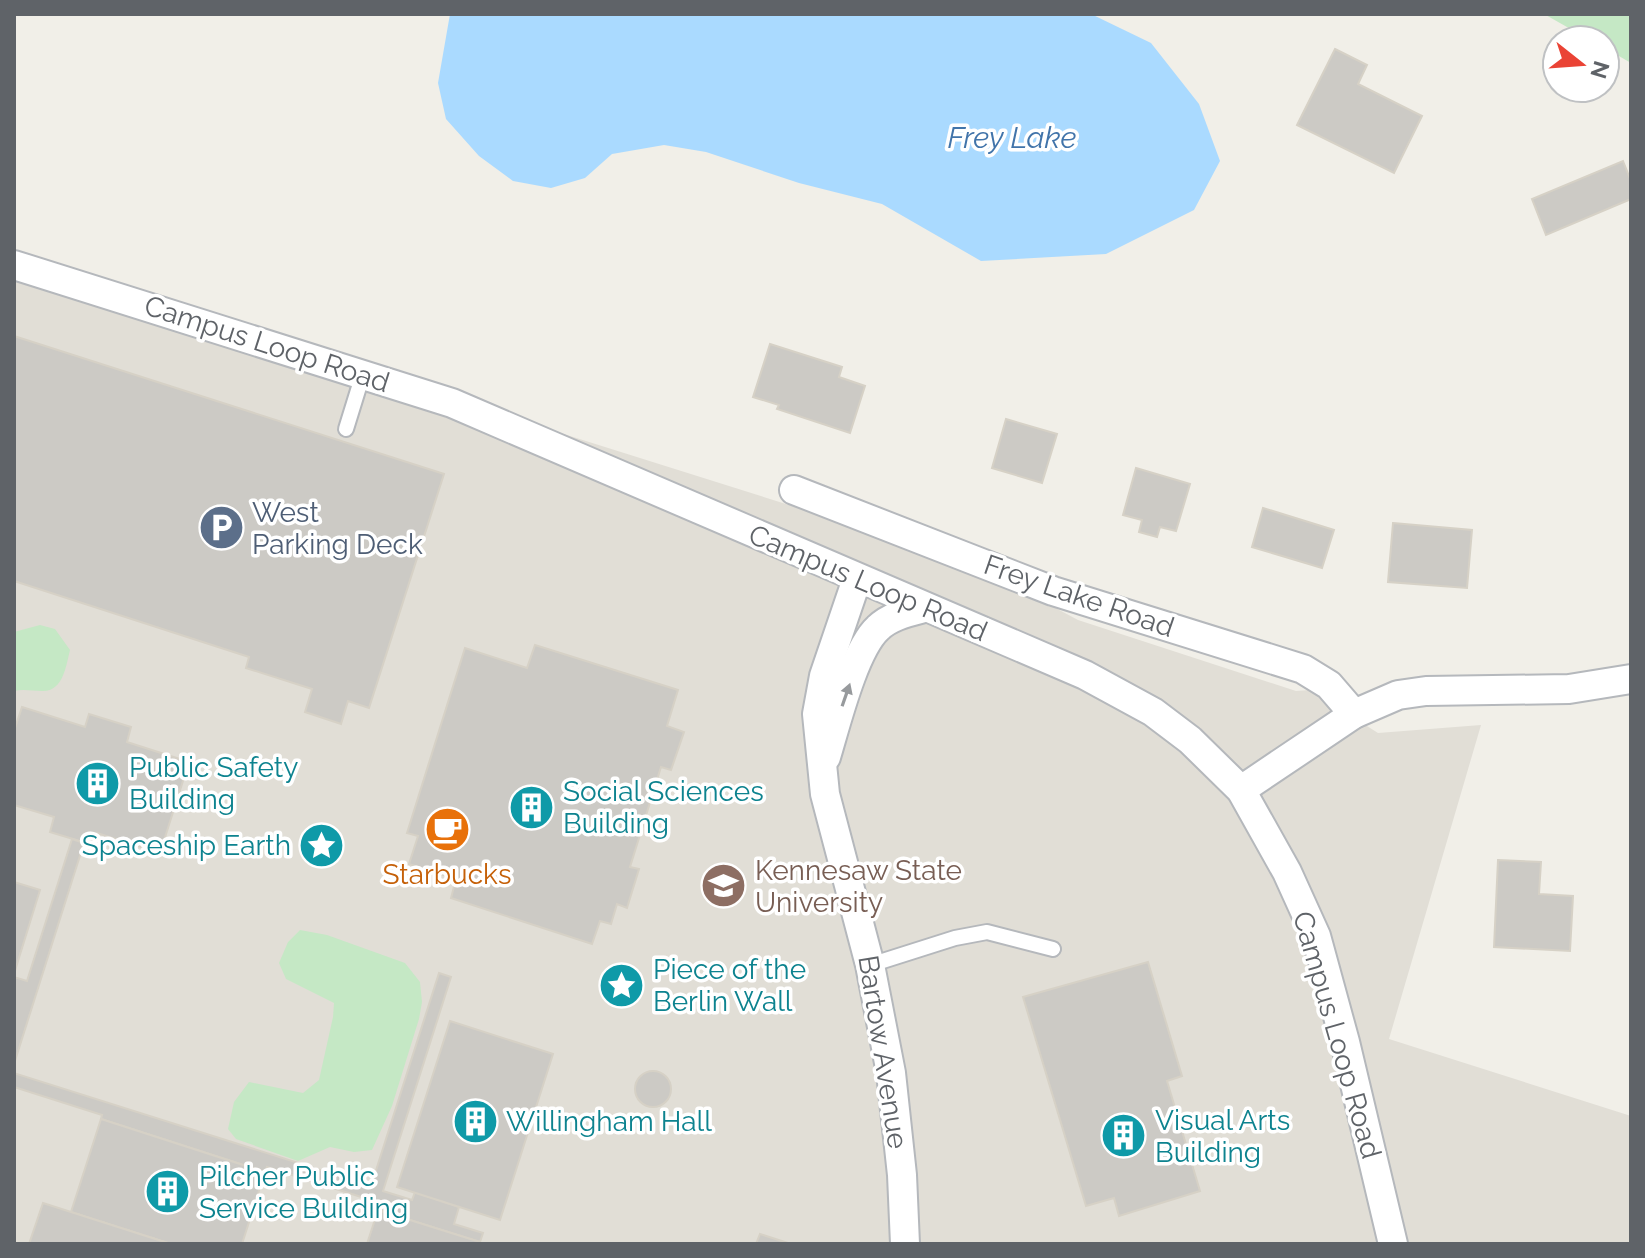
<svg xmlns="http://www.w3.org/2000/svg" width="1645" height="1258" font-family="Raleway,sans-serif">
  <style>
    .education { fill: #e1ded6 }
    .green { fill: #c5e8c5 }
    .water { fill: #aadaff }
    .building { fill: #cccac5; stroke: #d6d1c6; stroke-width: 2 }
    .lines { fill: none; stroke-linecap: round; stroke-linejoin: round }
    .lane-casing { stroke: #b5b8bc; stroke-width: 18 }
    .street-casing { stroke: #b5b8bc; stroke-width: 32 }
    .lane { stroke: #fff; stroke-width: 14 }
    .street { stroke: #fff; stroke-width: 28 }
    .oneway { fill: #979a9d }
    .labels { text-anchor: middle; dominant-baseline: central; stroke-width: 7; stroke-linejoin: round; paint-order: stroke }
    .street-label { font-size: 28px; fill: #5f6368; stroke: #fff }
    .service-label { font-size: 28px; fill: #4e5e75; stroke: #fff; text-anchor: start }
    .culture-label { font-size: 28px; fill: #0d838f; stroke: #fff; text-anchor: start }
    .education-label { font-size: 28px; fill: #785e54; stroke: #fff; text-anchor: start }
    .food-label { font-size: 28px; fill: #c56008; stroke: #fff }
    .water-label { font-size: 30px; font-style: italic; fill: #4174aa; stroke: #fff }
  </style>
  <rect width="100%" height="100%" fill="#f1efe8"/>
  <path class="education" d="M14,261L967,561L1078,620L1296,691L1310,690L1378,733L1481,725L1389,1039L1631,1116V1244H14Z"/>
  <g class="green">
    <path d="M1544,14H1631V63L1605,48V40H1590Z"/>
    <path d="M40,625L55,629L70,650C66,666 63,692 42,691C32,691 24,689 14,691V632Z"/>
    <path d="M300,930L327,935L405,963L420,982L422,1002L419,1019L392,1106L372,1150L354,1152L330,1147L298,1161L236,1139L228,1129L234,1102L249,1082L303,1093L319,1080L333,1017L334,1003L286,979L279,963L288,942Z"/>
  </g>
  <path class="water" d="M450,14H1091L1151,43L1199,104L1220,161L1194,210L1106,254L981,261L882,204L799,183L706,152L664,145L612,154L585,178L551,188L513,181L479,156L446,119L438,83Z"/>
  <g class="building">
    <path d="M1335,49L1367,65L1358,84L1422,116L1394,173L1297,125Z"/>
    <path d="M1623,161L1631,181V199L1546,235L1532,199Z"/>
    <path d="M14,336L444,474L369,708L348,701L341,724L305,712L312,689L246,668L249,657L14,581Z"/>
    <path d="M770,344L842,367L839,377L865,386L850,433L777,409L779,405L753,397Z"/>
    <path d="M1006,419L1057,434L1042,483L992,468Z"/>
    <path d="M1136,468L1190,484L1176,531L1160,527L1157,537L1139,532L1142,520L1123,515Z"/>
    <path d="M1263,508L1334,530L1322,568L1252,547Z"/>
    <path d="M1393,523L1472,530L1467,588L1388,582Z"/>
    <path d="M535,645L678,690L667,726L684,732L671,770L661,767L630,867L639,869L627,908L617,904L611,924L600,921L592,944L451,898L456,879L409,864L418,836L407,833L465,648L527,668Z"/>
    <path d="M22,707L85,727L89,714L131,727L127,742L189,762L160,853L97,833L93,845L50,832L54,817L14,805V731Z"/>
    <path d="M72,839L84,843L14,1064V977L27,981Z"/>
    <path d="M1498,860L1541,862L1539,894L1573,896L1570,951L1494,947Z"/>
    <path d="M14,882L40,890L14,974Z"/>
    <path d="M1148,962L1182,1076L1167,1081L1200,1191L1119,1216L1114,1198L1086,1206L1023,997Z"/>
    <path d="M439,973L451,977L383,1191L412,1200L415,1192L459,1207L454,1224L483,1233L480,1242L378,1210L380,1203L267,1167L265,1172L101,1119L102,1115L14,1087V1073L371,1186Z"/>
    <path d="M450,1021L553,1054L500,1220L397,1187Z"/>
    <circle cx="653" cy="1089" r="18"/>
    <path d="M101,1119L265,1172L242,1244H171L71,1212Z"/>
    <path d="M43,1203L71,1212L171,1244H29Z"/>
    <path d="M378,1210L480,1242V1244H367Z"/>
    <path d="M760,1234L791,1244H756Z"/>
  </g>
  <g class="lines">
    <defs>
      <g id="lane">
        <path d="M346,429L363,374"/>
        <path d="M870,965L955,938L987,932L1053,949"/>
      </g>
      <g id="street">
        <path d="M14,265L452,403L1085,675L1153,712L1190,740L1241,790L1287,872L1316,936L1345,1042L1393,1244"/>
        <path d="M794,490L1053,591L1303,669L1329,685L1354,714"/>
        <path d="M857,579L824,676L817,714L825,794L870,965L891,1073L902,1175L905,1244"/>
        <path d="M826,757C836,724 854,650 878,628C890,616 909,612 924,608"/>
        <path d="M1241,790L1354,714L1398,695L1426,691L1569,689L1631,679"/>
      </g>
    </defs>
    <use href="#lane" class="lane-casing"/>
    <use href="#street" class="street-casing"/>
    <use href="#lane" class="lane"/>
    <use href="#street" class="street"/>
  </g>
  <defs><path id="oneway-solid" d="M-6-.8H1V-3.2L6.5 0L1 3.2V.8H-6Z" transform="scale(2)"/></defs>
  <use class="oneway" href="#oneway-solid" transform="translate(846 695) rotate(-71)"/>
  <defs>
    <symbol id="parking-disc" viewBox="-11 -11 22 22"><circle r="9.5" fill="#5c6f8a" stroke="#fff"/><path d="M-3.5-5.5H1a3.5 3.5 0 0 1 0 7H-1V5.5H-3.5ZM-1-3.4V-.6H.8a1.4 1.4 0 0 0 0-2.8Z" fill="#fff"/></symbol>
    <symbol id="building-disc" viewBox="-11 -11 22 22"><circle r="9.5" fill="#0f9aa8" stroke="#fff"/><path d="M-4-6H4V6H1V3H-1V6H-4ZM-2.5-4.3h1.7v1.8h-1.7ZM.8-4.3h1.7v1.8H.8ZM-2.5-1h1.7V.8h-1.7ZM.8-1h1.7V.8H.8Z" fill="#fff"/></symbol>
    <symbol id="cafe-disc" viewBox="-11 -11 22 22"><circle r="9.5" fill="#e8710a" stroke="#fff"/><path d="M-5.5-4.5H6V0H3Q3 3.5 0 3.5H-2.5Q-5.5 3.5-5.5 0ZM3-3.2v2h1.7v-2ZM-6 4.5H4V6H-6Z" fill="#fff"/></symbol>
    <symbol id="sight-disc" viewBox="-11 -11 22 22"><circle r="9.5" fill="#0f9aa8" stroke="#fff"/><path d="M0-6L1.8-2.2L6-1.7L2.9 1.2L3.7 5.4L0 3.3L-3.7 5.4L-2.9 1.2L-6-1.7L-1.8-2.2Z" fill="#fff"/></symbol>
    <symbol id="university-disc" viewBox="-11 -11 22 22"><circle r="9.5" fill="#8d6e63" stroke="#fff"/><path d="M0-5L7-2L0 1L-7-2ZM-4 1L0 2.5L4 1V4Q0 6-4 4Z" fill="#fff"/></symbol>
  </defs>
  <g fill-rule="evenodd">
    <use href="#parking-disc" x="196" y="502" width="51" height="51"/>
    <use href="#building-disc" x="72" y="758" width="51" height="51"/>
    <use href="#building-disc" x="506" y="782" width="51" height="51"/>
    <use href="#cafe-disc" x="422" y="804" width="51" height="51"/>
    <use href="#sight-disc" x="296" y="820" width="51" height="51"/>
    <use href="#university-disc" x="698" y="860" width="51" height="51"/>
    <use href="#sight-disc" x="596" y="960" width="51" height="51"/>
    <use href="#building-disc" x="450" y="1096" width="51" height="51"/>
    <use href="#building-disc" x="1098" y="1110" width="51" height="51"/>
    <use href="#building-disc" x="142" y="1166" width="51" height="51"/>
  </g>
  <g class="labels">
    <g class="street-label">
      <text transform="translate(267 344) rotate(18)">Campus Loop Road</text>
      <text transform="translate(868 583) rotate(23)">Campus Loop Road</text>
      <text transform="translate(1079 596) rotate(19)">Frey Lake Road</text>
      <text transform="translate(1337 1035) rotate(74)">Campus Loop Road</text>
      <text transform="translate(883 1052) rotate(81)">Bartow Avenue</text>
    </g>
    <g class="service-label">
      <text x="252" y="512">West<tspan x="252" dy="32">Parking Deck</tspan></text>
    </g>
    <g class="culture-label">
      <text x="129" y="767">Public Safety<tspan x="129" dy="32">Building</tspan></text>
      <text x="563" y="791">Social Sciences<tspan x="563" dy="32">Building</tspan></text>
      <text x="291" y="845" text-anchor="end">Spaceship Earth</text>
      <text x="653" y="969">Piece of the<tspan x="653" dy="32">Berlin Wall</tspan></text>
      <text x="1155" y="1120">Visual Arts<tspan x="1155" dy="32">Building</tspan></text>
      <text x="506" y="1121">Willingham Hall</text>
      <text x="199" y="1176">Pilcher Public<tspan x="199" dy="32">Service Building</tspan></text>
    </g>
    <g class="education-label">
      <text x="755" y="870">Kennesaw State<tspan x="755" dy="32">University</tspan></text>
    </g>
    <g class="food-label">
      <text x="447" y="874">Starbucks</text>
    </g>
    <g class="water-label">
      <text x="1012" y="137">Frey Lake</text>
    </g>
  </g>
  <rect width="1645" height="1258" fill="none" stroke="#5f6368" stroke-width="32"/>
  <g transform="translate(1581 64) rotate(107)"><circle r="38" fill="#ffffff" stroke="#bfc1c3" stroke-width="2"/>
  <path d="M0-6L14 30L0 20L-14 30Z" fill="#ea4335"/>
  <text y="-12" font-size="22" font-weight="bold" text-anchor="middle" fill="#5f6368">N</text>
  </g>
</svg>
